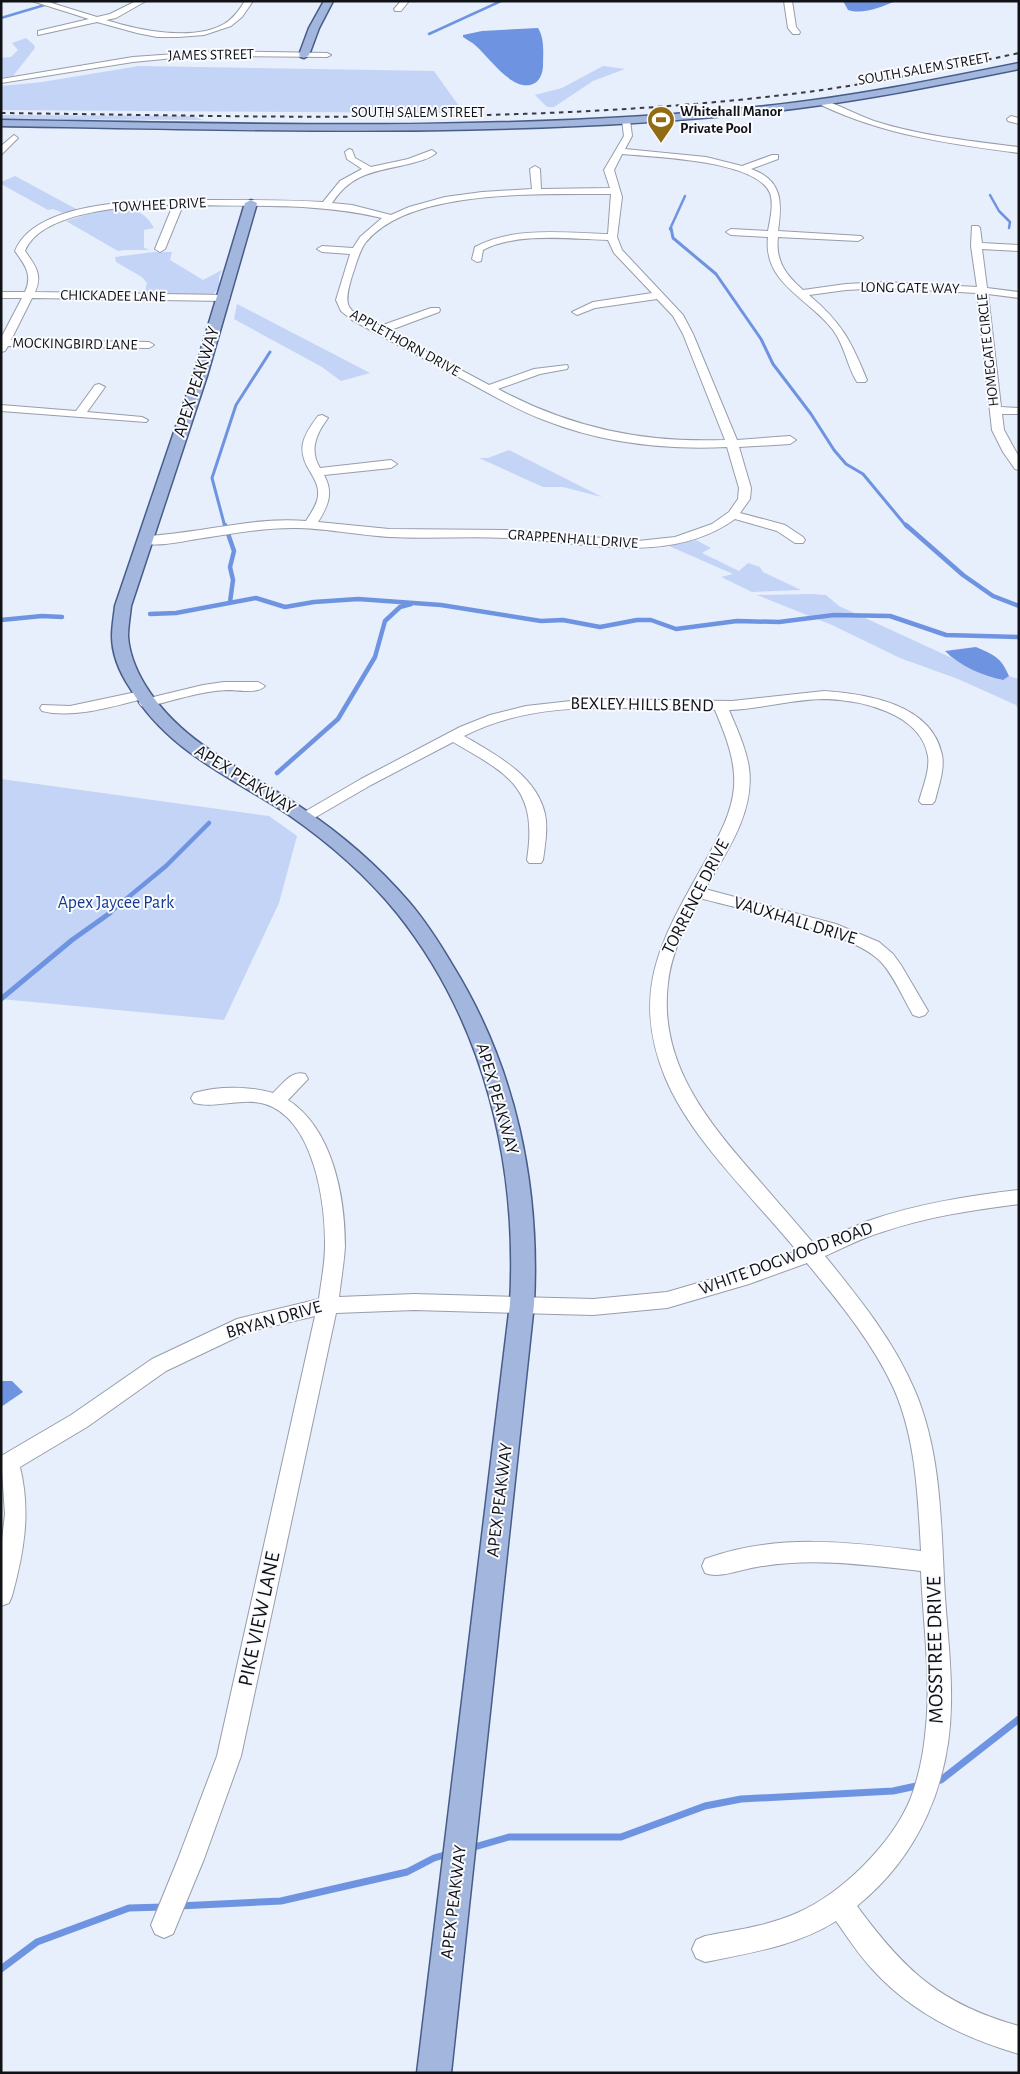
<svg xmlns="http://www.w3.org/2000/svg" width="1020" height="2074" font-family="'Alegreya Sans',sans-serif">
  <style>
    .green { fill: #c3d4f6 }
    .water { fill: #6e94e1 }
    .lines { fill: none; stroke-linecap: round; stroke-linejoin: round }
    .stream-far4 { stroke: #6e94e1; stroke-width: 2.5 }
    .stream-far3 { stroke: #6e94e1; stroke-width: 3 }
    .stream-far2 { stroke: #6e94e1; stroke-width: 4.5 }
    .stream-far1 { stroke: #6e94e1; stroke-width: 5 }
    .stream { stroke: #6e94e1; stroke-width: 7 }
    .minor-casing { stroke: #979daa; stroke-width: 2 }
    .major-casing { stroke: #475d89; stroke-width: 3 }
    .minor { fill: #fff; fill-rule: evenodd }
    .major { fill: #a3b6dd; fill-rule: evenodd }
    .rail { stroke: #383b41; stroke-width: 2; stroke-dasharray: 4.5 4.5; stroke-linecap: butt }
    .labels { text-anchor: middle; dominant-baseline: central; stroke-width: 4; stroke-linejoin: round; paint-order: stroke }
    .far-street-label { font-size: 15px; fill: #101216; stroke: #fafbfe }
    .far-poi-label { font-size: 15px; font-weight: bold; fill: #101216; stroke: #fafbfe; text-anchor: start }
    .street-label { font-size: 18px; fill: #101216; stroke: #fafbfe }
    .park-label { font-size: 18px; fill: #123891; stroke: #fafbfe }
    .near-street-label { font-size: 21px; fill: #101216; stroke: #fafbfe }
  </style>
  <rect width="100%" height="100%" fill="#e7eefc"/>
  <g class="green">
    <path d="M26,38L34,45L35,48L13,76L1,78V58L11,57L18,50L12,43Z"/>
    <path d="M139,66L434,71L464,113L1,110V86L42,82Z"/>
    <path d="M603,66L625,69L593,81L554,107H547L535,95L562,88Z"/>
    <path d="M1,115L193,116L203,120L1,119Z"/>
    <path d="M15,176L80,211L68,215L53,209L48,210L1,184V182Z"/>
    <path d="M125,207C139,211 147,215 154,228L144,230V248L150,250H124L118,251L66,221L89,214Z"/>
    <path d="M154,252H172L170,260L203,280L222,270L219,277V288L213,294L203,295L144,294L147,283L142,277L116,262L115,257Z"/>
    <path d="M237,304L370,373L341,381L322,367L234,319Z"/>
    <path d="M509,450L602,497L563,487H543L479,458H488Z"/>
    <path d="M696,540L711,548L702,553L739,571L748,563L760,567L763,572L801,590L752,592L721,577L733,574L669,546Z"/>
    <path d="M812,594L826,595L839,606L952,658L986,676L1002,680L1009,676L1019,679V711L1016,705L958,679L900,658L832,625L757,595Z"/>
    <path d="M1,779L269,816L297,836L279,903L224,1020L1,999Z"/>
  </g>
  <g class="water">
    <path d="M843,1H896C881,7 863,15 848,10Z"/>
    <path d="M538,28C545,39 543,54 543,66C543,72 540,80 535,83C514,95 489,57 476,46C472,42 467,40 463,37V35L482,31Z"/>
    <path d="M976,647C994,655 1001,657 1009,676L1003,680C983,676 960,666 945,651Z"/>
    <path d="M1,1381H12L23,1392L1,1407Z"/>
  </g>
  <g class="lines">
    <g class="stream-far4">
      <path d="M1,18L58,1"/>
      <path d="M429,34L501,1"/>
      <path d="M990,195L999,211L1010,222L1009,228"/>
      <path d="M670,229L685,196"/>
    </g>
    <g class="stream-far3">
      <path d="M671,228L673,238L716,274L761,339L773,364L811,414L834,450L846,464L863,474L907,527"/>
      <path d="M225,527L212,478L236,405L270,352"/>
    </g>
    <g class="stream-far2">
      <path d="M225,525L234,551L230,567L233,580L230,602"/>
      <path d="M906,525L963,575L993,596L1019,606"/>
      <path d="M150,614L176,613L256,598L285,607L314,602L358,599L441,605L541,621L563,620L600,627L637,620H651L676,629L737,621L779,622L834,615L890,616L946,635L1019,637"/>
      <path d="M1,620L42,616L62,617"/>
      <path d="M277,773L338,719L375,657L385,621L400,607L411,604"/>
      <path d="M108,914L166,866L209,823"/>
    </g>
    <path class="stream-far1" d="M1,999L72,940L110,913"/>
    <g class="stream">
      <path d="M934,1782L941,1780L1019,1719"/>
      <path d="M471,1848L509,1837H621L705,1806L741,1799L893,1791L921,1785"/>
      <path d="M179,1906L281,1901L407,1872L434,1858L448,1854"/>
      <path d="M1,1969L37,1942L129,1908L163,1907"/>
    </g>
    <defs>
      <g id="minor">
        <path d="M32,1H45L97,17L110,14L136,1H146L116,18L106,20C137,30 193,42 224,24C233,19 239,10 245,1H253L242,17L231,26L204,35L178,37H157L137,33L97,22L38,35V31L89,19Z"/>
        <path d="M401,1H409L401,11H395L394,9Z"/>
        <path d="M784,1H792L796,27L800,32L799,34H793L788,28Z"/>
        <path d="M218,51L327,53L331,55L327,57L239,56L174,58L133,62L1,83V79L133,57Z"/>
        <path d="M824,100C841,106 857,115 874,121C921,136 970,141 1019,147V153C950,144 884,135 821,105L820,103Z"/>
        <path d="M1011,116L1019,118V124L1008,121L1007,119Z"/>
        <path d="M626,117L630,120L632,136L625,149L706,157L742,166L772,155H778V159L751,169C783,180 782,203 778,231L861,236L863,238L858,241L778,237C775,261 786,275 803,290L846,284L884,282L977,287L971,246L972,226H978L980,228L982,243L1019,245V251L982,249L987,288L1019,292V298L988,294L1001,407L1019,408V414H1002L1004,430L1019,457V470L1015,469L1003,452L992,430L977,293L884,288L846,290L809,295C842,323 851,341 867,380L865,382H857C847,366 845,346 833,330C809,298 763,284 768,237L731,235L726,232L731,229L768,231C770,220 774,204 770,193C756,160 654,157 622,154L614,170L622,197L617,237L622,250L683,315L693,334L737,440L790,436L796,440L790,444L739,447L751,488L750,499L740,513L785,525L803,537L805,540L803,543H795L777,531L735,519C668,567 583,541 507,538C467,536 428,539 389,537C359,535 329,529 299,528C265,527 230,534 197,539C180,542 158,547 141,543L139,540L141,537L145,536C197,534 256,516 306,521C311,513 317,505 318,496C319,487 315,480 311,473C296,450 302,437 318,416L322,415L328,418C316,434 309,450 320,468L391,460L397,464L391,468L324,475C334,493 328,506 318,522L389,529L507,530L638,541L675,537L712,524L729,512L738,499L739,488L727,447C666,450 602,443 544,420C517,410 492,395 466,381C428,361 390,341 352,320L341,311L336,300L350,254L322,252L317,249L322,246L353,248L360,237L382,218C317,202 250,207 183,205L165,249L160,252L155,249L173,205C135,205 41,210 25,251C35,265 43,275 35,292L225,295L230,298L225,301L32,298L11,340L149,342L154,345L149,348L8,346L5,351L1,352V338L22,298H1V292H25C33,275 25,265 15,251C37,196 163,200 212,200C249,200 286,200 323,202L340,181L362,169L347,159L345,152L349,149L352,150L355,158L371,167L408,159L432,150L436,153C431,158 423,160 416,162C381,172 354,169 332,203L352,205L391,215L409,207L445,197L482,192L532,189L530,169L535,166L540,169L541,189L610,188L604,170L624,136L622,120ZM611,194L608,234C565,233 513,226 475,247L472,259L477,262L481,261L483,250C517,232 570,239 608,240L614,253L652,293L593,302L572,312L577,315L595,308L657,299L673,316L683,334L725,440C643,443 571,428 498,389L540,374L567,369L568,367L567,365L534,369L489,385L388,331L439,312L440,310L439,308H431L380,326C349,310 341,312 352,276C356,265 359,251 366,242C411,187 546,195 611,194Z"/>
        <path d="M14,135L18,138L1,155V146Z"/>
        <path d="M99,384L105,387L87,412L142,417L148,420L146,422L1,411V405L76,411L95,385Z"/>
        <path d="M224,682H258L265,686C259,694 237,690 227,690C200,691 172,701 146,707L141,706L139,703L141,700L203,685Z"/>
        <path d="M141,691L146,692L148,695L146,698C115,706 74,719 42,711L40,708L42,705L70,706Z"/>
        <path d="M824,691C867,694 932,704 942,755C945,770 938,787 935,801L932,804H922L919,801C923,787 930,770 928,756C921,713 861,700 825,699C793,699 761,709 729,710C737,729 746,748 749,768C755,812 726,853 705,889L836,924L879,942L893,954L901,965L928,1011L925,1015L919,1017L913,1015C903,998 895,978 882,963C855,932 742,910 700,898C686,924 671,953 668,983C658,1063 708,1122 757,1178C776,1200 795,1222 814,1244C832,1237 850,1228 868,1221C916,1204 968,1196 1019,1190V1204C972,1210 926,1217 882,1232C862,1238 843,1248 825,1256C859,1298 894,1341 915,1391C940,1450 941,1516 944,1580C946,1622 952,1663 951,1704C950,1783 919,1856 857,1906C904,1970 940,2004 1019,2026V2054C964,2038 912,2013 873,1970C859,1955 848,1938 836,1921C797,1946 749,1953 705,1962L696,1958L692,1949L696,1940L705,1936C735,1930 768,1926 797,1913C841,1894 891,1845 910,1800C919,1777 924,1751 926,1726C931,1675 923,1622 921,1571C867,1565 812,1557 757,1567C741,1569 720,1579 705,1573L702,1566L705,1559C774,1533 849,1542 921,1551C918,1497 916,1439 894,1389C873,1343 839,1302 807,1263L749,1284L667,1308L593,1315L414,1310L336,1313L241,1756L204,1859L173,1934L164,1938L155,1934L151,1925L178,1859L217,1756L315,1316L248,1332L166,1371L87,1427L20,1467C31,1512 24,1552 12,1596L9,1603L1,1606V1548L5,1514L1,1456L71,1415L152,1359L237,1319L319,1299C321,1282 325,1264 325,1246C326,1204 314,1119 265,1104C242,1097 215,1109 194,1103L191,1098L194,1093C218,1086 249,1086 273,1093C283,1084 291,1070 305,1074L308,1079L288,1100C333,1129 345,1197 345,1246C344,1263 341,1280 339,1297L414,1294L593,1299L667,1292L746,1269L797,1251C754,1198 691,1140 665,1077C629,989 664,935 706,860C718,838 732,813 734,787C736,760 725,734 715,710C632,710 541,696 464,736C496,755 536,775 545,814C548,829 545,845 543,860L541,863H529L527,860C538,788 510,775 453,742L371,785L309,821H299L296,818L299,815L361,779L460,727L490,715L526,706L589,699L732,701Z"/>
      </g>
      <g id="major">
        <path d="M324,1H333L319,28L309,55L304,58L301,57L299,55L309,28Z"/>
        <path d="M1019,63V69C935,86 851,103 766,112C512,139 256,130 1,126V120C256,124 512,132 766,106C851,97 935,80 1019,63Z"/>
        <path d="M251,200L257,203L207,376L131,606C130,616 128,626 128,636C129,653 136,670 145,685C182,745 246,770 302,808C341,834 378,866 409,902C426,922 440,944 453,966C516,1068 540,1185 534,1304L451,2073H417L510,1304C518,1165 485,1023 397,913C367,876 328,842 289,815C230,776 168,752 130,688C120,673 112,654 112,636C112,626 114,616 115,606L193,376L245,203Z"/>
      </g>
    </defs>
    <use href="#minor" class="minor-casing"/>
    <use href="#major" class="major-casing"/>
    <use href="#minor" class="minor"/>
    <use href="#major" class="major"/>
    <path class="rail" d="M1,113C256,116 512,125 766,97C851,88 935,71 1019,53"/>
  </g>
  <defs>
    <symbol id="stadium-pin" viewBox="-11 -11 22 30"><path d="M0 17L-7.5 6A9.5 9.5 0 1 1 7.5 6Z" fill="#916c12" stroke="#fafbfe"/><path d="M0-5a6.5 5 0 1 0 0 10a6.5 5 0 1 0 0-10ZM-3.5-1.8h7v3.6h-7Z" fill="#fff"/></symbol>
  </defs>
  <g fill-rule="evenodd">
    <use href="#stadium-pin" x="645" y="104" width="32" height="43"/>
  </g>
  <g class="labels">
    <g class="far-street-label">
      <text transform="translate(211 55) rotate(-1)">JAMES STREET</text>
      <text transform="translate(924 69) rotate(-10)">SOUTH SALEM STREET</text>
      <text x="418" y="112">SOUTH SALEM STREET</text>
      <text transform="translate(159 205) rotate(-3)">TOWHEE DRIVE</text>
      <text transform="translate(910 288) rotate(1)">LONG GATE WAY</text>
      <text transform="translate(113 296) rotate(1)">CHICKADEE LANE</text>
      <text transform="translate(405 343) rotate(29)">APPLETHORN DRIVE</text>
      <text transform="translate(75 344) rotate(1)">MOCKINGBIRD LANE</text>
      <text transform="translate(988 350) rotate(-96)">HOMEGATE CIRCLE</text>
      <text transform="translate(573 539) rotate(4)">GRAPPENHALL DRIVE</text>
    </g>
    <g class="far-poi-label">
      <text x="680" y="111">Whitehall Manor<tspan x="680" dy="17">Private Pool</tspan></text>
    </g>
    <g class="street-label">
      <text transform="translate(197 382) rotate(-72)">APEX PEAKWAY</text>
      <text transform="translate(642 705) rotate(1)">BEXLEY HILLS BEND</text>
      <text transform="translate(245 780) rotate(32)">APEX PEAKWAY</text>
      <text transform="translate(696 897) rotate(-63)">TORRENCE DRIVE</text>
      <text transform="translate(795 921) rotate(17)">VAUXHALL DRIVE</text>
      <text transform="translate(497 1099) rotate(74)">APEX PEAKWAY</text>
      <text transform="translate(786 1259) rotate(-20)">WHITE DOGWOOD ROAD</text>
      <text transform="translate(274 1320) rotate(-16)">BRYAN DRIVE</text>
      <text transform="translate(500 1500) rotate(-83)">APEX PEAKWAY</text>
      <text transform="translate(454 1902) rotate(-83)">APEX PEAKWAY</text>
    </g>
    <g class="park-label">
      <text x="116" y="903">Apex Jaycee Park</text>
    </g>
    <g class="near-street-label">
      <text transform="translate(259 1619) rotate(-78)">PIKE VIEW LANE</text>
      <text transform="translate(935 1650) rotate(-91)">MOSSTREE DRIVE</text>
    </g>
  </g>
  <rect width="1020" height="2074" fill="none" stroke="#101216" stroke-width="5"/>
</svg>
